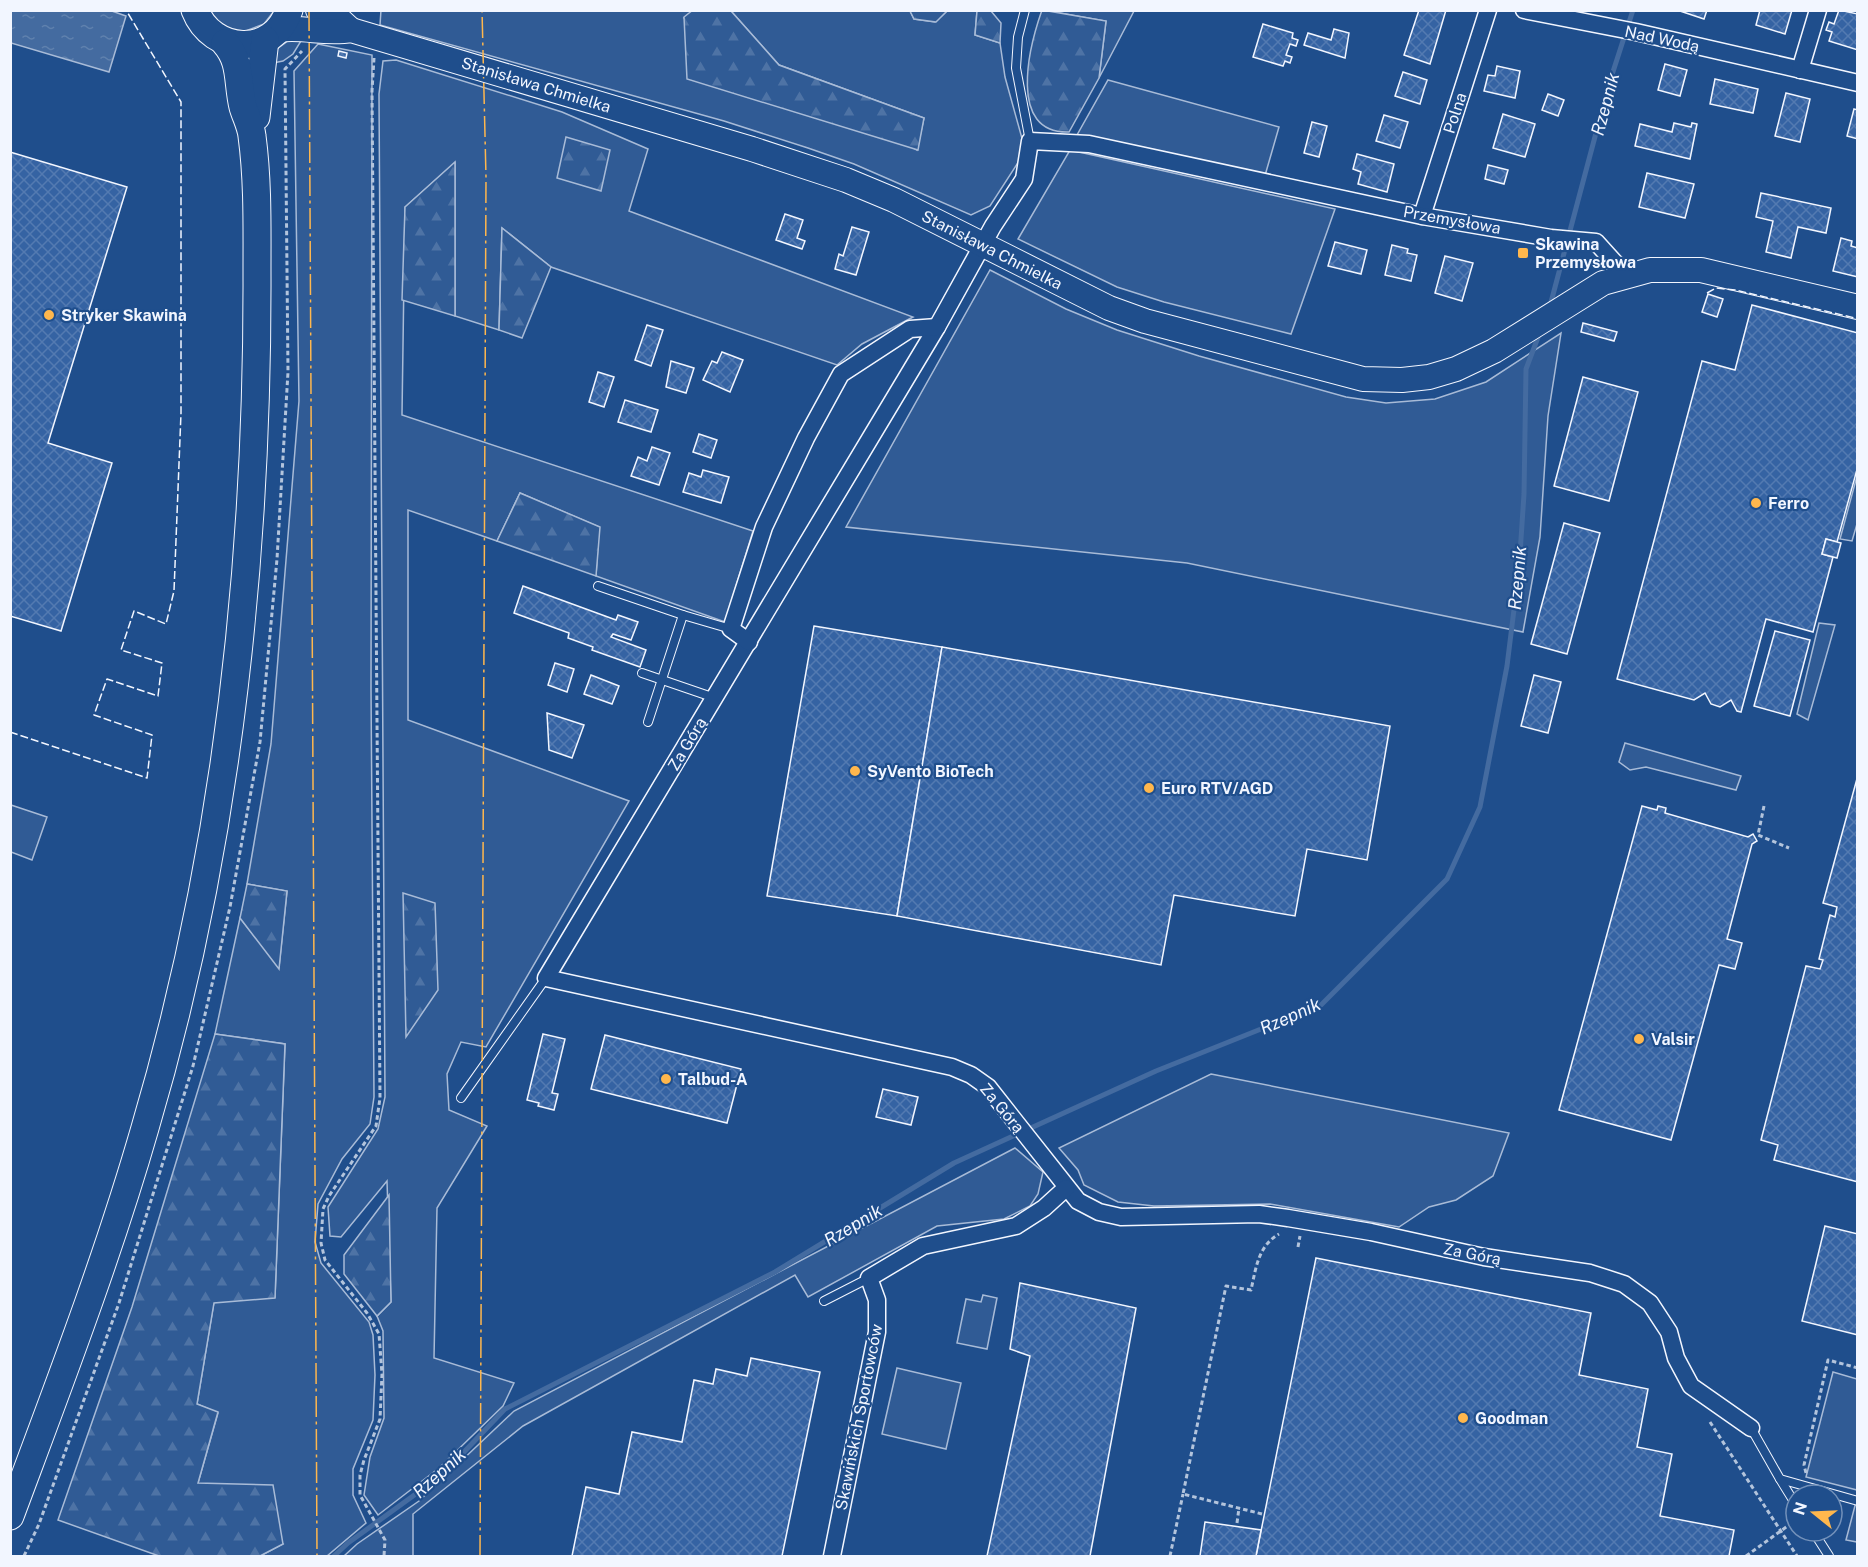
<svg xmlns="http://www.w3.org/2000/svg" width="1868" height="1567" font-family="'Public Sans',sans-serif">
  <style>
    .built { fill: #305b95; stroke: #a8bbd7; stroke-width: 1.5 }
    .forest { fill: url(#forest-firs); stroke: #a8bbd7; stroke-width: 1.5 }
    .water { fill: url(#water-ripples); stroke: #a8bbd7; stroke-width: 1.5 }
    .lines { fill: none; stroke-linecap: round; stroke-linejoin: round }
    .stream { stroke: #446ba0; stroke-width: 5 }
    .building { fill: url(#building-cross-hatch); stroke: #f2f6ff; stroke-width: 1.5 }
    .lane-casing { stroke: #f2f6ff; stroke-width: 10 }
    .street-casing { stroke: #f2f6ff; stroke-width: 19 }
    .secondary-casing { stroke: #f2f6ff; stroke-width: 26 }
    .primary-casing { stroke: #f2f6ff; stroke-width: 29 }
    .path { stroke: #b3c4dc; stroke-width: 3; stroke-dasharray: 4.5 3; stroke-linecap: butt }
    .lane { stroke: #1f4e8c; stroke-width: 8 }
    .street { stroke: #1f4e8c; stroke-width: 16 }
    .secondary { stroke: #1f4e8c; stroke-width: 24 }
    .primary { stroke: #1f4e8c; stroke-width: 27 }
    .fence { stroke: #f2f6ff; stroke-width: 1.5; stroke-dasharray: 8 3; stroke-linecap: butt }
    .power { stroke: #ffb74d; stroke-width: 1.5; stroke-dasharray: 21 4.5 3 4.5; stroke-linecap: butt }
    .poi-dot { fill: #ffb74d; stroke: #1f4e8c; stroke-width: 2 }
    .labels { text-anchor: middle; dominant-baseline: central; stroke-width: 4.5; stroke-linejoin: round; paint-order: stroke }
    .street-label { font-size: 16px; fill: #f2f6ff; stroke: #1f4e8c }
    .poi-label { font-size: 16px; font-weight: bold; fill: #f2f6ff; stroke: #1f4e8c; text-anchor: start }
    .water-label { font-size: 18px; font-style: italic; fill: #f2f6ff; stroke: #1f4e8c }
  </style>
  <defs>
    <pattern id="forest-firs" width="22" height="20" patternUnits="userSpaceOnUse" patternTransform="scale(1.5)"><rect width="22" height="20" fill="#305b95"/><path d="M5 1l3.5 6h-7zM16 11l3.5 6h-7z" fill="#4e73a5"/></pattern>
    <pattern id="water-ripples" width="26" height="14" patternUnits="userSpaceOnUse" patternTransform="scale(1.5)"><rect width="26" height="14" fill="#446ba0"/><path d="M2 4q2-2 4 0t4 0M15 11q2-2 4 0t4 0" fill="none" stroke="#5f81ae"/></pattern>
    <pattern id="building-cross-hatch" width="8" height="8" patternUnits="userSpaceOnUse" patternTransform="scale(1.5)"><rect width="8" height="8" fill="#3563a3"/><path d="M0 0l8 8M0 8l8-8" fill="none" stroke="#537ab1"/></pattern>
  </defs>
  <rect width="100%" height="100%" fill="#1f4e8c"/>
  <g class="built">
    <path d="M381,10L693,11L684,18L917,150L924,118L779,65L731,11H910L914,19L935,22L947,11H977L975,35L1000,43L1005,77L1023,142L1019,161L990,206L971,215L854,164L808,148L724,121L380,25Z"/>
    <path d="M210,11H274L264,24L243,32L232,31L214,19Z"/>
    <path d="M1049,11H1134L1099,78L1106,21Z"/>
    <path d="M292,38L301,41L293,54L283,61L268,64L277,49Z"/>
    <path d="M318,44L372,55L371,688L374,1097L370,1124L342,1159L318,1204L315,1242L321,1263L369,1322L373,1335L375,1375L373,1420L353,1469V1495L366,1523L327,1556H260L283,1544L198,1483L218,1413L197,1404L214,1302L275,1297L285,1044L215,1034L240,918L279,967L287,891L247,884L271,744L299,401L294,71Z"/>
    <path d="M396,60L562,112L648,149L629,211L913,317L862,344L837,365L551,267L502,228L499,330L455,316V163L405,207L402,415L753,531L725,622L596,576L599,527L520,493L497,541L408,510V720L629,801L486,1047L461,1042L447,1074L449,1110L487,1126L437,1208L434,1358L514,1383L503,1406L439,1468L378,1515L364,1495L370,1457L384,1418L383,1331L377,1316L391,1302L387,1181L341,1237L330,1236L328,1207L378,1129L385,1097L379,94L383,61Z"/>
    <path d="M1108,80L1279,127L1264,179L1077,135Z"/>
    <path d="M1070,150L1335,209L1291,334L1164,302L1117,287L1018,239Z"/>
    <path d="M990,270L1066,309L1117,330L1199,356L1346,397L1386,403L1435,399L1486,382L1561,333L1548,416L1540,537L1523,632L1187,563L846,527Z"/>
    <path d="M1857,476V524L1852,541L1840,539Z"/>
    <path d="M1819,623L1835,625L1808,720L1797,714Z"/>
    <path d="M1625,743L1741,776L1736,790L1646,767L1630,770L1619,762Z"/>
    <path d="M11,805L47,817L32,860L11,852Z"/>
    <path d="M1211,1074L1509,1133L1493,1176L1456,1200L1429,1207L1399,1227L1270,1204L1154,1206L1118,1202L1084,1185L1078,1170L1059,1148Z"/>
    <path d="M1015,1148L1043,1172L1038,1194L1030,1206L1004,1219L937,1226L808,1297L795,1275L523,1426L413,1514V1556H344L357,1544L419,1501L514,1411Z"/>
    <path d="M983,1295L997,1298L987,1349L957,1343L966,1299L981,1302Z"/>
    <path d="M897,1368L961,1383L946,1449L882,1434Z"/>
    <path d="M1833,1372L1857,1379V1490L1806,1477Z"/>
    <path d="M1857,1498V1542L1846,1540Z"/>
  </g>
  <g class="forest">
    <path d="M693,10L731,11L779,65L924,118L918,150L687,79L684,17Z"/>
    <path d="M1042,10L1106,21L1099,78L1069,132C1007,134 1029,47 1042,10Z"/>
    <path d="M910,11H947L936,22L914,19Z"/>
    <path d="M977,11H991L1001,23L1000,43L975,35Z"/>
    <path d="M566,137L610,150L601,191L557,178Z"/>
    <path d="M455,162V316L402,300L405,207Z"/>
    <path d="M502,228L551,267L522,338L499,330Z"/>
    <path d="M520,493L600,527L596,576L497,541Z"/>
    <path d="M247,884L287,891L279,969L240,918Z"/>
    <path d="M403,893L435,903L438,990L406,1037Z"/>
    <path d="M215,1034L285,1044L275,1298L214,1303L197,1404L218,1412L198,1483L273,1485L283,1544L260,1556H159L58,1520L132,1307Z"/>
    <path d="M389,1195L391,1302L377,1316L344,1274V1255Z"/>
  </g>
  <path class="water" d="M109,10L126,16L109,72L11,43V11Z"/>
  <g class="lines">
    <g class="stream">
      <path d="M1550,306L1609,84L1633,10"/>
      <path d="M334,1556L348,1543L442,1475L505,1409L775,1272L954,1163L1156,1071L1321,1005L1447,879L1480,807L1507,666L1519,569L1524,494L1526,369L1540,332"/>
    </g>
  </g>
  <g class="building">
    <path d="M1419,10H1446L1430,64L1404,55Z"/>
    <path d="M1677,10H1707L1704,19Z"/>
    <path d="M1760,10H1792L1785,34L1756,25Z"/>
    <path d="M1839,10L1858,14V50L1829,41L1832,32L1826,30L1829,22L1834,24Z"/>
    <path d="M1263,24L1293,33L1292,38L1298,40L1296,46L1290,44L1286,55L1292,57L1290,63L1285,61L1283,66L1253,57Z"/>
    <path d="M1334,29L1349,33L1345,58L1304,45L1308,33L1331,40Z"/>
    <path d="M339,51L347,53L346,58L338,56Z"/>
    <path d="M1665,64L1687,70L1680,96L1658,90Z"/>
    <path d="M1497,66L1520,71L1515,98L1484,91L1488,75L1495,76Z"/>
    <path d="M1403,72L1427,80L1420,104L1395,96Z"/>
    <path d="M1715,79L1758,89L1753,113L1710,104Z"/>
    <path d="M1786,93L1810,99L1800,142L1775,136Z"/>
    <path d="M1548,94L1564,100L1558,116L1542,110Z"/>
    <path d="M1854,109L1858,110V139L1847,136Z"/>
    <path d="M1503,114L1535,124L1525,157L1493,148Z"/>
    <path d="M1384,115L1408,122L1400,148L1376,141Z"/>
    <path d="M1312,122L1327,126L1319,157L1304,153Z"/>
    <path d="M1674,123L1691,127L1692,123L1697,124L1690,159L1635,146L1640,124L1672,132Z"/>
    <path d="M10,152L127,187L48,443L112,463L61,631L10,616Z"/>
    <path d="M1357,154L1394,164L1387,192L1358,184L1361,172L1353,169Z"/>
    <path d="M1488,165L1508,170L1504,184L1485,179Z"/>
    <path d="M1647,173L1694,184L1685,218L1639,207Z"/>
    <path d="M1761,193L1831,208L1826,233L1798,227L1791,258L1766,252L1773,221L1756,217Z"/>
    <path d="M785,214L803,220L797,238L805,241L802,249L776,240Z"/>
    <path d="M852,227L869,232L856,275L835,269L839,254L843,256Z"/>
    <path d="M1841,238L1852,241L1851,246L1858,248V277L1833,271Z"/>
    <path d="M1335,242L1367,250L1361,274L1328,266Z"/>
    <path d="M1392,245L1408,249L1407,253L1417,255L1411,281L1385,275Z"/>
    <path d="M1445,256L1473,263L1462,301L1435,293Z"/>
    <path d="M1708,294L1723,299L1717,317L1702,312Z"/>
    <path d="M1752,305L1858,333V466L1837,542L1826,539L1822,554L1833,557L1813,632L1766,619L1741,712L1737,711L1731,700L1720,707L1711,704L1705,693L1694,700L1617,679L1702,361L1735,370Z"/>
    <path d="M1583,323L1617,332L1614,341L1581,332Z"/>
    <path d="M647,325L663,330L651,366L635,360Z"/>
    <path d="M722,352L743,360L730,392L703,380L712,361L717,363Z"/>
    <path d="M671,361L694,368L686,393L666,387Z"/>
    <path d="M598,372L614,377L604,407L589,402Z"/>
    <path d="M1583,377L1638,392L1609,501L1554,486Z"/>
    <path d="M625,400L658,410L651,432L618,422Z"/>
    <path d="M699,434L717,440L711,458L693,452Z"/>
    <path d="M652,447L670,453L659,485L631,476L638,457L647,461Z"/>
    <path d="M703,470L729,477L721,503L683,492L689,473L701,477Z"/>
    <path d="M1564,523L1600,533L1567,654L1531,644Z"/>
    <path d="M1826,539L1841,543L1837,558L1822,554Z"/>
    <path d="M523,586L616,620L618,615L638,622L631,640L613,634L611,637L646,650L640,667L592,650L593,647L568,638L569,633L514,613Z"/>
    <path d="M814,626L942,647L897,916L767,896Z"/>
    <path d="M1775,631L1810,640L1790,716L1754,706Z"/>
    <path d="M942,647L1390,726L1367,860L1307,849L1295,916L1174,895L1161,965L897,916Z"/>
    <path d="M555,663L574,669L567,692L548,685Z"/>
    <path d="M591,675L619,686L612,704L584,694Z"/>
    <path d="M1534,675L1561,682L1548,733L1521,726Z"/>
    <path d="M547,713L584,725L572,758L549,750Z"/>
    <path d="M1858,775V1182L1774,1160L1778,1145L1761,1140L1806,966L1820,969L1823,960L1819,959L1830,915L1835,917L1837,907L1823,903Z"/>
    <path d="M1642,806L1657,810L1658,806L1666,808L1665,813L1748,837L1753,834L1757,841L1752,844L1727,939L1742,943L1735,969L1719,965L1671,1140L1559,1110Z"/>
    <path d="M543,1034L565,1039L552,1093L558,1094L554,1110L538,1106L539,1103L527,1100Z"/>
    <path d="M605,1035L741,1069L727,1123L591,1089Z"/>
    <path d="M883,1089L918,1097L911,1125L876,1117Z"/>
    <path d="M1825,1226L1858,1234V1335L1802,1321Z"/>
    <path d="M1316,1258L1591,1313L1579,1375L1648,1389L1637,1447L1672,1454L1660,1516L1734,1530L1729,1556H1256Z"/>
    <path d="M1020,1283L1136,1308L1090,1556H987L1030,1356L1010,1349Z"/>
    <path d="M751,1358L820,1372L782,1556H572L586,1487L619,1494L632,1432L682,1442L694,1380L713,1384L716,1369L747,1376Z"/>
    <path d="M1205,1522L1261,1530L1256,1556H1200Z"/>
  </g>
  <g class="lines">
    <defs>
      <g id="lane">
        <path d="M1025,10L1018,37L1016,68L1030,141"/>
        <path d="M598,586L683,615L648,722"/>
        <path d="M683,615L731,629"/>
        <path d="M642,673L715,698"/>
        <path d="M461,1098L546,978"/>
        <path d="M824,1301L869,1278"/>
        <path d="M1751,1428L1780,1479L1858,1501"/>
        <path d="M1780,1479L1796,1505"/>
        <path d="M1813,1531L1829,1556"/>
      </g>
      <g id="street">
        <path d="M1524,10L1636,32L1858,83"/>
        <path d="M1800,70L1818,10"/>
        <path d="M1422,216L1488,10"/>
        <path d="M1621,276L1616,264L1596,242L1551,238L1422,216L1089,144L1030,141L1024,179L993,226L937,327L546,978L952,1067L971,1075L988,1087L1078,1201L1099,1212L1121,1217L1259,1214L1288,1218L1371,1232L1484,1257L1590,1273L1624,1284L1650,1303L1669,1332L1676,1358L1691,1386L1751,1428"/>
        <path d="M749,642L731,629L764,527L806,438L841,374L910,329L937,327"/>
        <path d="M832,1556L877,1332V1300L869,1278L923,1246L1016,1226L1044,1208L1066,1188"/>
      </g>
      <g id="secondary">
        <path d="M318,10L339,19L351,30"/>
        <path d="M278,30C303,26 326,35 351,30L752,149L846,180L894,200L1109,308L1145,321L1363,379L1402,380L1429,377L1456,369L1494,351L1603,283L1650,270H1701L1858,307"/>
      </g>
      <g id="primary">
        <path d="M195,10C212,54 274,58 289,10"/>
        <path d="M256,117L265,40"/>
        <path d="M10,1516C58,1387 107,1260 145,1128C227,851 258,560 257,272C257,227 258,181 252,136C251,126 246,117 243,107C237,83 242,62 225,43"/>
      </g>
    </defs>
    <use href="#lane" class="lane-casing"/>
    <use href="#street" class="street-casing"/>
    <use href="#secondary" class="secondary-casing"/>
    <use href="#primary" class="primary-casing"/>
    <g class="path">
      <path d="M374,58L372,91L380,1098L376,1126L329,1196L323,1209L321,1243L325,1260L367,1313L379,1334L382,1374L380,1419L364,1460L360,1475V1495L385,1540L384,1556"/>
      <path d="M1764,806L1758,835L1789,848"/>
      <path d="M1298,1247L1300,1236"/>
      <path d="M1710,1422L1797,1556"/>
      <path d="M1806,1473L1804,1465L1828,1360L1858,1368"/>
      <path d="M1262,1514L1183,1494L1226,1286L1251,1290C1256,1268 1258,1246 1279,1234"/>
      <path d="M1237,1523L1239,1508"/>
      <path d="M24,1556L39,1524L119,1303L193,1066L230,907L260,742L277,559L288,372L285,69L302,51"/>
      <path d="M1170,1556L1183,1494"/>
      <path d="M1746,1556L1796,1520"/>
    </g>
    <use href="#lane" class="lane"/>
    <use href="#street" class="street"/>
    <use href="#secondary" class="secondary"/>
    <use href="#primary" class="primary"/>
    <g class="fence">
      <path d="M1707,293L1716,288L1735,290L1855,318"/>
      <path d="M10,732L147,778L152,735L94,715L107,679L158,696L162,663L121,650L134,611L166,624L174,591L181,413V102L126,10"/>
    </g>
    <g class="power">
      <path d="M309,10L317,1556"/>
      <path d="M480,1556L486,177L482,10"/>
    </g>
  </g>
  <g class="poi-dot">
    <rect x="1517" y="247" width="12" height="12" rx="3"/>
    <circle cx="49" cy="315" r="6"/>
    <circle cx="1756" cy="503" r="6"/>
    <circle cx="855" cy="771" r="6"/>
    <circle cx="1149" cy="788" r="6"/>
    <circle cx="1639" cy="1039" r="6"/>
    <circle cx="666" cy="1079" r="6"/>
    <circle cx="1463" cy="1418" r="6"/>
  </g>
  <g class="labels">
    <g class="street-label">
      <text transform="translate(1662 39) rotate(12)">Nad Wodą</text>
      <text transform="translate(536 85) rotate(17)">Stanisława Chmielka</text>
      <text transform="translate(1455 113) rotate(-72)">Polna</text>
      <text transform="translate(1452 220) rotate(10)">Przemysłowa</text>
      <text transform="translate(992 250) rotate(27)">Stanisława Chmielka</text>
      <text transform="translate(687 744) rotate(-59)">Za Górą</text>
      <text transform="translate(1002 1108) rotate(50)">Za Górą</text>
      <text transform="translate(1472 1254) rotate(11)">Za Górą</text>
      <text transform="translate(859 1417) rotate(-79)">Skawińskich Sportowców</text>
    </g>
    <g class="poi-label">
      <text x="1535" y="244">Skawina<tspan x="1535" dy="18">Przemysłowa</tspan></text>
      <text x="61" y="315">Stryker Skawina</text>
      <text x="1768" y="503">Ferro</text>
      <text x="867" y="771">SyVento BioTech</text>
      <text x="1161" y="788">Euro RTV/AGD</text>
      <text x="1651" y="1039">Valsir</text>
      <text x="678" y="1079">Talbud-A</text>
      <text x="1475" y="1418">Goodman</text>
    </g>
    <g class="water-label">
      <text transform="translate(1605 104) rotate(-75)">Rzepnik</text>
      <text transform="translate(1517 578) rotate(-85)">Rzepnik</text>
      <text transform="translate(1290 1016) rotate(-24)">Rzepnik</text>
      <text transform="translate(853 1225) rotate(-31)">Rzepnik</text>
      <text transform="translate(439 1473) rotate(-42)">Rzepnik</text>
    </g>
  </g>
  <rect width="1868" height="1567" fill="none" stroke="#f2f6ff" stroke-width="24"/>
  <g transform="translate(1814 1513) rotate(288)"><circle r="28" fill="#1f4e8c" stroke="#7391ba" stroke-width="1.5"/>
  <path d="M0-4.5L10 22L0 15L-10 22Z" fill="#ffb74d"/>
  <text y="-9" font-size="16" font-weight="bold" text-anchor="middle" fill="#f2f6ff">N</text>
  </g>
</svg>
